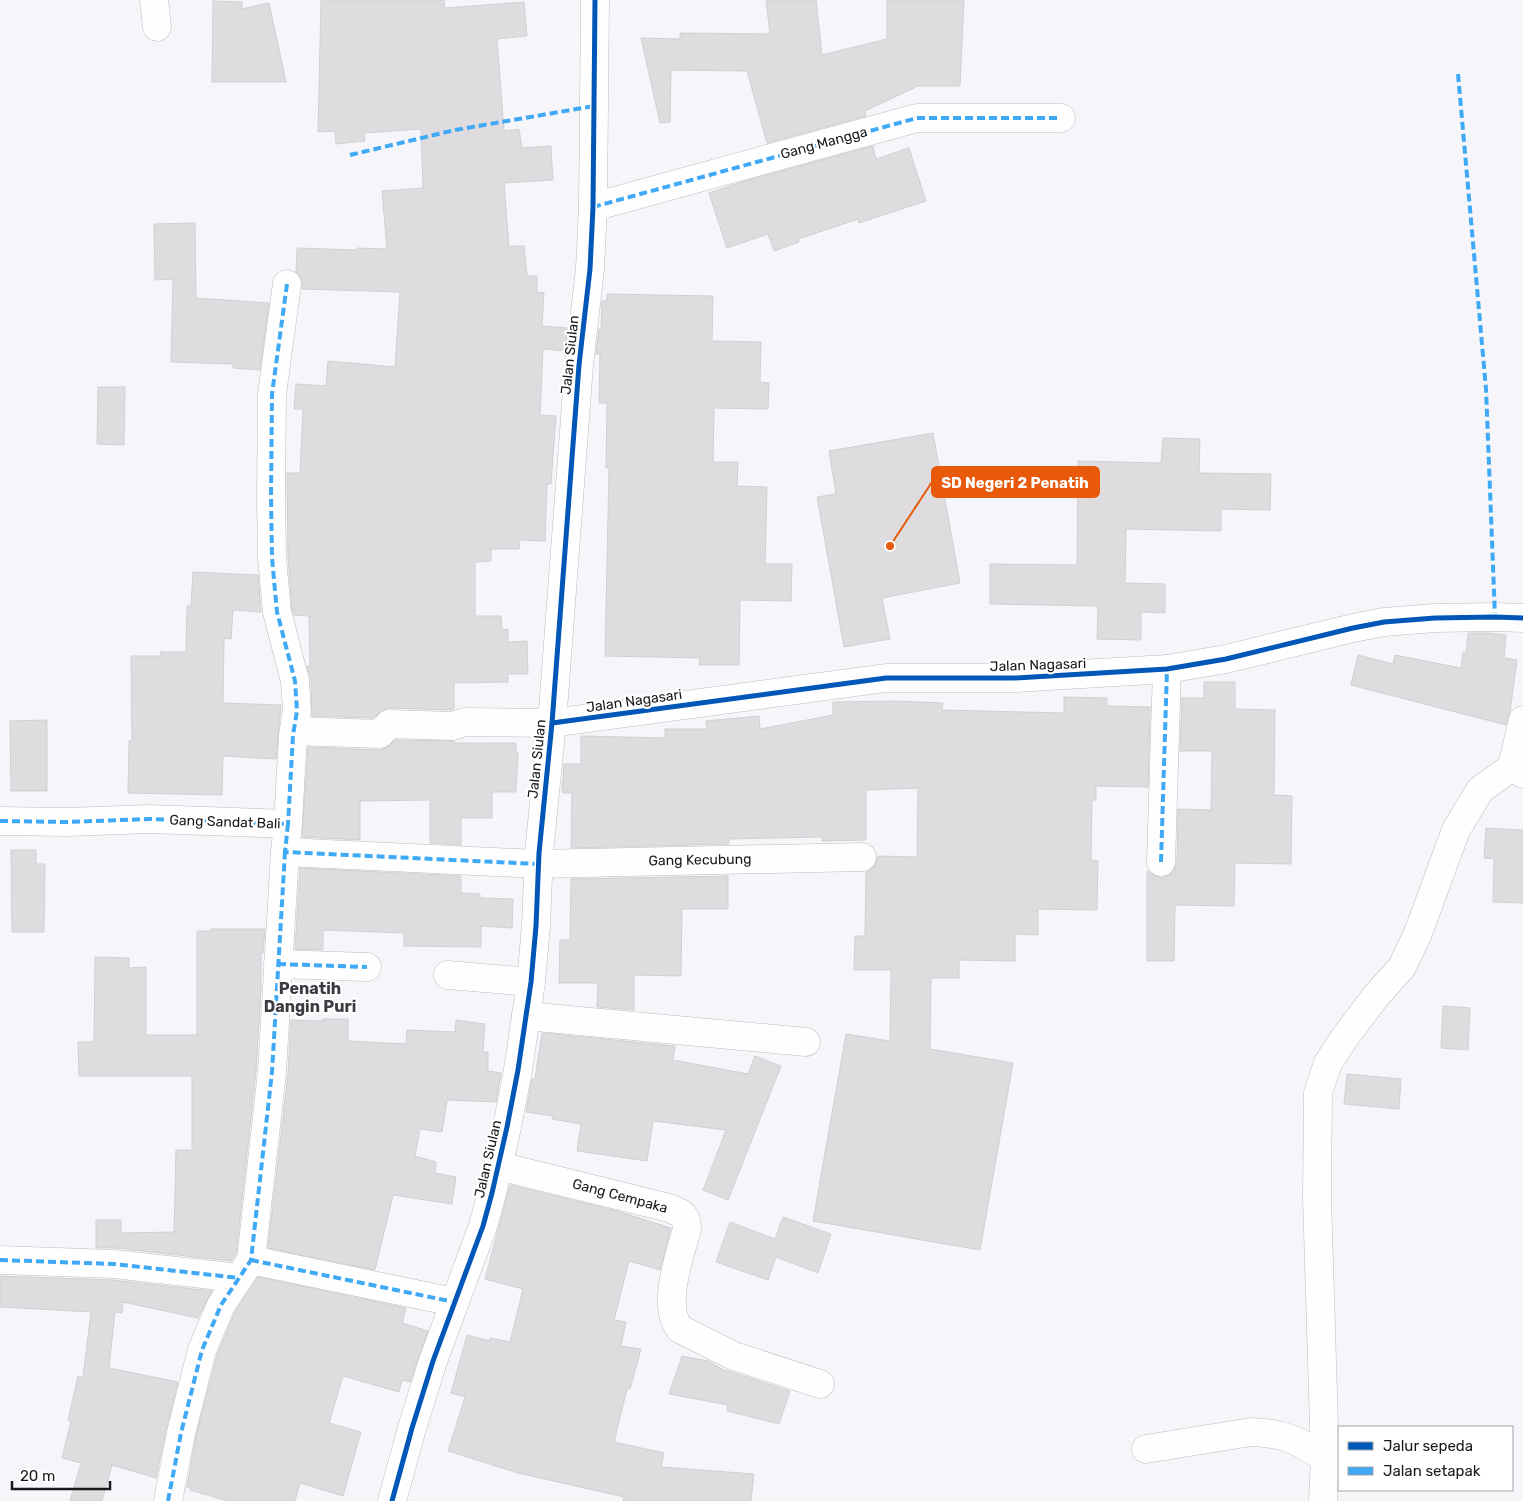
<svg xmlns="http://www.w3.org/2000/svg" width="1523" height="1501" font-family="Rubik,sans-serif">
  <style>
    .building { fill: #dedcdf; stroke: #d1cfd2 }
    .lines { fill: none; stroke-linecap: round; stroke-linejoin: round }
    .minor-casing { stroke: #bcbcbf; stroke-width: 29 }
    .minor { stroke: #fefefe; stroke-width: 28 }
    .quiet { stroke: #3fa9f5; stroke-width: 4; stroke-dasharray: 8 4; stroke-linecap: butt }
    .cycleway-casing { stroke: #fff; stroke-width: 8 }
    .cycleway { stroke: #0057b8; stroke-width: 5 }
    .labels { text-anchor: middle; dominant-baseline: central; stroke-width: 4.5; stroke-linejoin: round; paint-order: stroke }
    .street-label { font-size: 14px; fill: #19191c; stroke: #fff }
    .quarter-label { font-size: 16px; font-weight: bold; fill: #3b3b42; stroke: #fff }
    .leader { fill: none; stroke: #e8590c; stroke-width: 2 }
    .callout-dot { fill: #e8590c; stroke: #fff; stroke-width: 2 }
    .callout { fill: #e8590c; stroke: #e8590c; stroke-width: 2 }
    .callout-label { font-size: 15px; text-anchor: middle; font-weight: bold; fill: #fff }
  </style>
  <rect width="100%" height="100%" fill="#f6f6fa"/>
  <g class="building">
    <path d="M321,0H444L445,8L524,2L527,36L497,39L504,131L519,129L522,148L551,146L553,180L504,183L509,246H524L527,276H537V292L544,293L542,326L568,328L565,351L543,349L540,415L556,416L551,484H547L545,541L520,540L519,549H491V561L475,562V616H501L502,630L508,629V642L527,641L528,674H508V682L454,683V709L451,710L389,708L383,710L373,718L312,716L311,680L307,666H310L309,616L294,615L292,609L288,557L287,473H300L303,409H294L296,384L326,386L328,361L395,367L400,292L302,289V279L296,272L297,248L357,250V248L387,249L382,191L423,188L421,129L364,133L365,141L336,144L335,131L318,132Z"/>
    <path d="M766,0H816L822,55L887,39V0H964L960,86H918L865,111L866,116L767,143L747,71L671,70L670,122L660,123L641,38L680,39V33L770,34Z"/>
    <path d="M213,1L242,2V9L269,3L286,82H212Z"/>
    <path d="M873,146L876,159L909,148L926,201L859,223L858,219L798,239L799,242L774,251L768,234L727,248L709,193L745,181Z"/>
    <path d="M195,223L196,298L269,303L260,370L233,368V364L171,362L173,279L155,280L154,224Z"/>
    <path d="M607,294L713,296L712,341L761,342L760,382L769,383L768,409L714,408L713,462H738L737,486L767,487L765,564H792L791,601L740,600L739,665H699L700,658L605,656L609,468H606L607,403H599L600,354H596L599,329H601L602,301H607Z"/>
    <path d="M98,387H125L124,445L97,444Z"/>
    <path d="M933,433L960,583L882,598L890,639L844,647L817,497L836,494L829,451Z"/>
    <path d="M1163,438L1200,439L1199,473L1271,474L1270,510L1221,509V531L1126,529L1125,583L1165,584V613L1141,612V640L1097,639L1098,606L990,604V564L1077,565L1078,461L1161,463Z"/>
    <path d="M193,572L258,575L261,612L233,610L231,639L224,638L223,703L281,705L276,759L223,756L222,795L128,793L129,741H132L131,656H161L160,652H186L187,606H191Z"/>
    <path d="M1468,633H1488L1506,635L1504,658L1517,660L1510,712L1506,725L1351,685L1358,655L1393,664L1395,655L1461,668L1463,652L1466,653Z"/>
    <path d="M1204,682H1235V709L1275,710L1274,795L1292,796L1291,864L1235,863L1234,906L1175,905L1174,961H1147V871L1153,875L1161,878L1169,875L1174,870L1177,862L1178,809L1211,810L1212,751H1180L1182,698H1204Z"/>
    <path d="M1064,697L1107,698V706L1150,707L1148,787L1096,786V800H1092L1091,860L1098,861L1097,910L1038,909V935L1015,934V961L959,960V978H931L930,1049L1013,1063L980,1250L813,1221L846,1034L890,1041L891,970H854L855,936H865L866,872L870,870L875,865L878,856L917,857L918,788L866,790V840L822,841V837L729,839V844L571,848L572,793H563L562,791L564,764H581V736L665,738V729H707L706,721L759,716L760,729L833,715V702L896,701L943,703L942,710L1064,713Z"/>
    <path d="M47,720V791H11L10,721Z"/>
    <path d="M396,740L454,741V743H516V752H518L516,792H492V818H461V845L430,843V800L360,801V840L302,837L308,747L380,750L386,748Z"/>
    <path d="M1486,828L1523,830V903L1493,902L1494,859L1484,858Z"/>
    <path d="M11,850H36V864H45L44,932H12Z"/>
    <path d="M300,868L461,876V893L480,894V898L513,899L512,928L481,926V947L404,946V933L323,930V950L295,949Z"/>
    <path d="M728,876V909H682L681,976L634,975V1010L597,1007L598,983H559L560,940H570L571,879Z"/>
    <path d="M211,929H265L263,953H261V989L256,1071L236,1254L231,1261L116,1248H96V1220H121V1233L174,1232L176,1150H192V1076H79L78,1042H94L95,957L129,958V968L146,967V1035H197V931H211Z"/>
    <path d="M1443,1006L1470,1008L1468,1050L1441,1048Z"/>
    <path d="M322,1019H348V1041L406,1044L407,1030L455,1032L456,1020L485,1024L483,1052H488V1071L501,1073L496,1102L447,1100L442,1132L420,1129L415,1156L436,1162L435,1173L456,1177L452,1204L393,1195L375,1270L268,1248L288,1074L291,1020L322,1021Z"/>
    <path d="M542,1033L675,1046L673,1060L748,1074L755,1056L781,1066L728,1200L703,1190L726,1130L653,1121L647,1161L577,1151L581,1124L552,1119L553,1116L526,1112L532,1079H535Z"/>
    <path d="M1347,1074L1401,1079L1399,1109L1344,1104Z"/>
    <path d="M510,1185L617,1211L671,1228L660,1270L629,1261L614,1320L626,1322L621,1346L641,1349L630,1389H627L614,1442L664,1453L661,1467L754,1474L751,1501H623L624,1497L518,1473L448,1451L465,1397L451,1393L467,1335L490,1341V1338L510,1342L523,1289L485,1279Z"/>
    <path d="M783,1217L831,1234L818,1273L776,1257L768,1280L716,1262L730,1222L775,1239Z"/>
    <path d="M0,1276L113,1280L212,1291L198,1318L123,1302L122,1313L115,1312L109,1368L178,1382L166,1430L156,1478L112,1465L102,1501H70L81,1463L62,1458L71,1421L68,1420L78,1376L83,1377L91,1312L0,1307Z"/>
    <path d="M258,1277L406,1308L402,1323L428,1331L410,1382L402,1380L399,1392L343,1376L329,1423L361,1432L343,1496L300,1483L295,1501H228L190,1490L191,1488L187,1487L196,1436L217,1355L235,1312Z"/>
    <path d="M682,1356L708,1361L722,1369L790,1391L779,1424L727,1411L728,1405L669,1394Z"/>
  </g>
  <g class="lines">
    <defs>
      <g id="minor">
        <path d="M154,0L157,27"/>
        <path d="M593,207L917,118H1061"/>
        <path d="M287,284L272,394L271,497L272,558L277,612L295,681L297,711L293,735L288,824"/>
        <path d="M1523,720L1512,767L1523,774"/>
        <path d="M294,731L380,734L389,724L453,726L465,722L552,723L886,678H1014L1167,669L1226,659L1353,628L1384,622L1435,618L1495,617L1523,618"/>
        <path d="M0,821L68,822L149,819L288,824L285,852L538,864L862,857"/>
        <path d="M1161,862L1167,669"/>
        <path d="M278,964L367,967"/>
        <path d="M448,975L531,982"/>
        <path d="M526,1016L806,1042"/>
        <path d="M499,1166L669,1208L682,1214L686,1220L687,1229C680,1255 661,1306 680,1329L734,1356L820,1384"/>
        <path d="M0,1260L114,1264L239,1278"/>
        <path d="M251,1260L454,1302"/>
        <path d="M1146,1449L1251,1432C1282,1433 1300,1440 1325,1459"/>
        <path d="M168,1501L181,1433L202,1350L221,1305L251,1260L272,1072L285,852"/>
        <path d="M392,1501L412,1428L433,1361L483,1226L492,1193L507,1127L518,1070L531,982L536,926L539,853L552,723L579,365L590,269L593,207L595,0"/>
        <path d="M1323,1501L1325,1459L1317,1198L1318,1093L1328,1063L1345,1037L1376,996L1402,967L1418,933L1456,830L1480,790L1512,767"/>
      </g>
    </defs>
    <use href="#minor" class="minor-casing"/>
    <use href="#minor" class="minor"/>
    <g class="quiet">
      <path d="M1458,74L1486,389L1495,617"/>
      <path d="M350,155L455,130L594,106"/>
      <path d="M593,207L917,118H1061"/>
      <path d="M287,284L272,394L271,497L272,558L277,612L295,681L297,711L293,735L288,824"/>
      <path d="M0,821L68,822L149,819L288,824L285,852L538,864"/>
      <path d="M1161,862L1167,669"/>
      <path d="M278,964L367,967"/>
      <path d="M0,1260L114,1264L239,1278"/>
      <path d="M251,1260L454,1302"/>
      <path d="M168,1501L181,1433L202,1350L221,1305L251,1260L272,1072L285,852"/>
    </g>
    <defs>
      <g id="cycleway">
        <path d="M552,723L886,678H1014L1167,669L1226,659L1353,628L1384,622L1435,618L1495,617L1523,618"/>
        <path d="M392,1501L412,1428L433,1361L483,1226L492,1193L507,1127L518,1070L531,982L536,926L539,853L552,723L579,365L590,269L593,207L595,0"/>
      </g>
    </defs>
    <use href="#cycleway" class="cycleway-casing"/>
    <use href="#cycleway" class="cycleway"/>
  </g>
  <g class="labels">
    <g class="street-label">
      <text transform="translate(824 143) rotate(-15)">Gang Mangga</text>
      <text transform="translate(570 355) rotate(-84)">Jalan Siulan</text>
      <text transform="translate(1038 665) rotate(-2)">Jalan Nagasari</text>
      <text transform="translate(634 701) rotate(-8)">Jalan Nagasari</text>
      <text transform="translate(537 759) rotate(-84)">Jalan Siulan</text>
      <text transform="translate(225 822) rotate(2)">Gang Sandat Bali</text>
      <text transform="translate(700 860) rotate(-1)">Gang Kecubung</text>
      <text transform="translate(488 1159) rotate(-77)">Jalan Siulan</text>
      <text transform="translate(620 1196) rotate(15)">Gang Cempaka</text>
    </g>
    <g class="quarter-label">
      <text x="310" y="988">Penatih<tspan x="310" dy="18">Dangin Puri</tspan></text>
    </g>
  </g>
  <path class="leader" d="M890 546L932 482"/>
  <circle class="callout-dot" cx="890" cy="546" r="5"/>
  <rect class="callout" x="932" y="467" width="167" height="30" rx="5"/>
  <g class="callout-label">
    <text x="1015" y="488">SD Negeri 2 Penatih</text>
  </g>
  <rect x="1338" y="1426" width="175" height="65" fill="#ffffff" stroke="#a3a3a4"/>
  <rect x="1348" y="1442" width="25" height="8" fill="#0057b8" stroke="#a3a3a4"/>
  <text x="1383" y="1451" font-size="15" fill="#19191c">Jalur sepeda</text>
  <rect x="1348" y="1467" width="25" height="8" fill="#3fa9f5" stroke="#a3a3a4"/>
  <text x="1383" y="1476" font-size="15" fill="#19191c">Jalan setapak</text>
  <path d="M12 1481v8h98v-8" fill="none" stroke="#19191c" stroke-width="2.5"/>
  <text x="20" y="1481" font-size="15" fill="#19191c" stroke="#ffffff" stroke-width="4" paint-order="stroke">20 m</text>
</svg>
